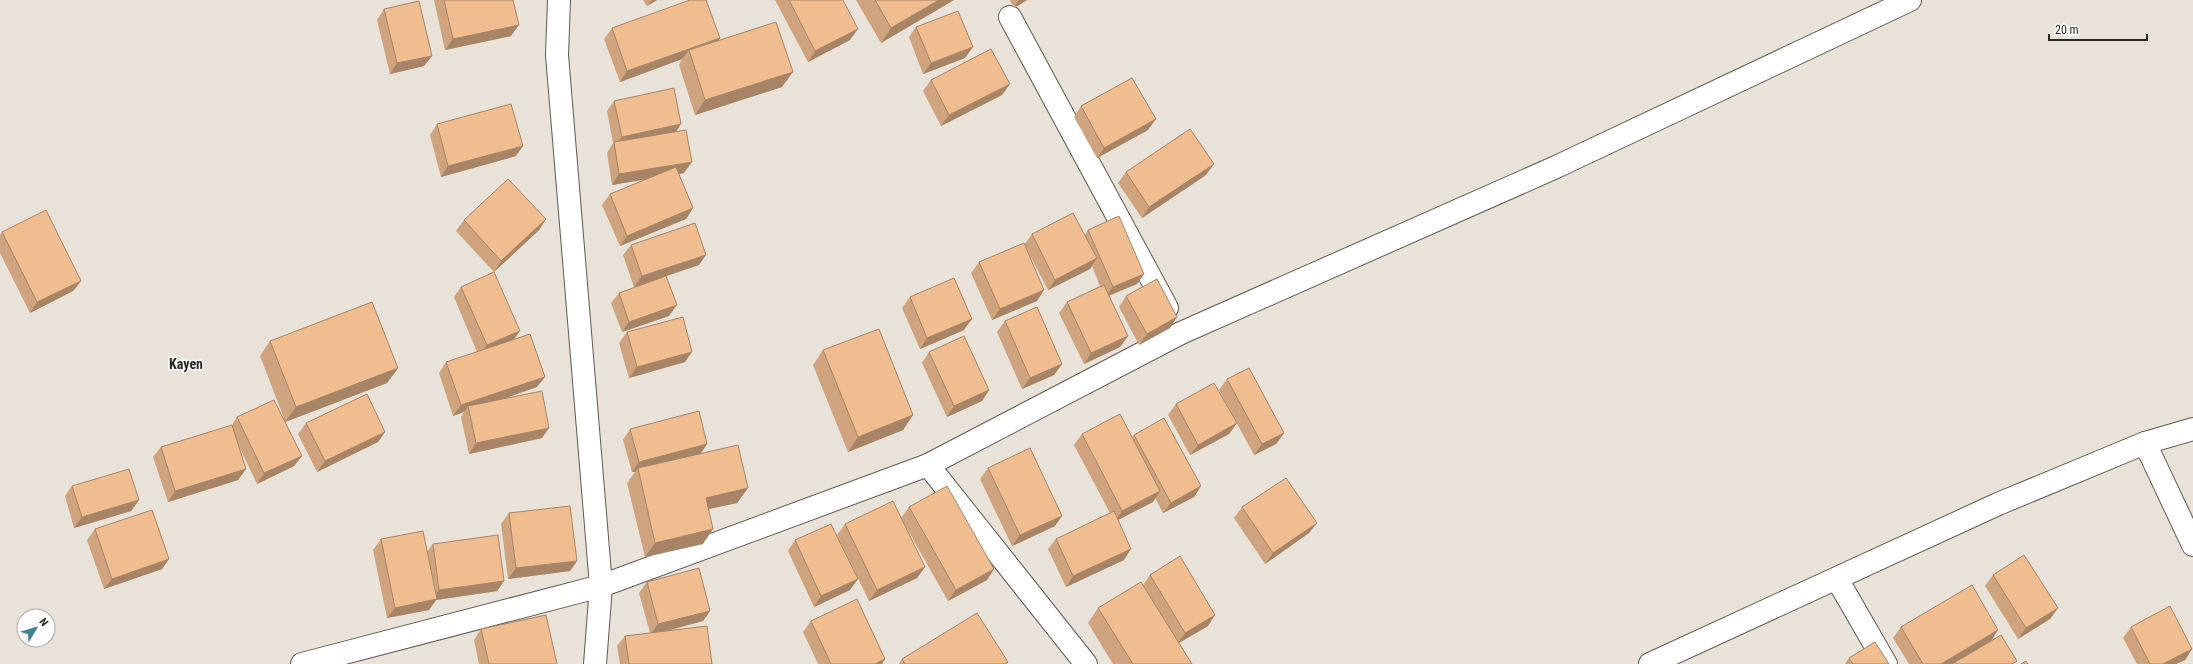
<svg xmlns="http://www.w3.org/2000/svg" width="2193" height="664" font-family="'Roboto Condensed',sans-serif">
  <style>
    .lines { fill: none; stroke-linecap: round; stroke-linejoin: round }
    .minor-casing { stroke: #605a52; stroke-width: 24 }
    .tertiary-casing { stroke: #605a52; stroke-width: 24 }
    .minor { stroke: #fff; stroke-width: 22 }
    .tertiary { stroke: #fff; stroke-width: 22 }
    .wall { fill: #cea37d }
    .shaded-wall { fill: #a88466 }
    .building { fill: #f0bd91; stroke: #a88466 }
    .labels { text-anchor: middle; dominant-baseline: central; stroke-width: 3; stroke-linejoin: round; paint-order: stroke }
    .quarter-label { font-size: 14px; font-weight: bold; fill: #292723; stroke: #fff }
  </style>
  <rect width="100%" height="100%" fill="#e9e2d9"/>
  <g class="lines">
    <defs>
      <g id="minor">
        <path d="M559,0L557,55L601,586L595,664"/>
        <path d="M1010,17L1167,308"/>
        <path d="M2145,443L2193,545"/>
        <path d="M928,465L1086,664"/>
        <path d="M1837,579L1886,664"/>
        <path d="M302,664L601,586L928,465L1181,333L1556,167L1910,0"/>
      </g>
      <path id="tertiary" d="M1650,664L1998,504L2145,443L2193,429"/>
    </defs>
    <use href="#minor" class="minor-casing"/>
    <use href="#tertiary" class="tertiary-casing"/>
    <use href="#minor" class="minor"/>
    <use href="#tertiary" class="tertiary"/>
  </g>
  <g class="wall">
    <path d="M434,0H513L511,36L445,50Z"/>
    <path d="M643,0H657L647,6Z"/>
    <path d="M775,0H843L850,40L808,62Z"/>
    <path d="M856,0H954L881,43Z"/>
    <path d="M1010,0H1027L1014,8Z"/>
    <path d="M384,9L432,56L424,66L390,74L377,20Z"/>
    <path d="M916,27L965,58L923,74L909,37Z"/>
    <path d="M612,28L718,41L782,87L695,115L679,65L682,59L620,82L604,39Z"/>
    <path d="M931,80L1002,95L941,126L923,91Z"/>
    <path d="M614,101L676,131L684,173L679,174L693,208L686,219L620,246L602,205L610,194L646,179L612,185L607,153L613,143L607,111Z"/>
    <path d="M1081,106L1148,130L1097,158L1074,117Z"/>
    <path d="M437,124L516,156L441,177L430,135Z"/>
    <path d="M1126,172L1206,175L1142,218L1118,183Z"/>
    <path d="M546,219L539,230L494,272L456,231L464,220Z"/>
    <path d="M1088,230L1144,274L1137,284L1109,296L1128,336L1120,347L1084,364L1059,313L1067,302L1100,286L1092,266L1090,269L1048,290L1025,246L1044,290L1037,301L992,320L971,273L979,262L1024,245L1032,234L1085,235Z"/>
    <path d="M2,232L81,281L73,291L30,313L0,253V235Z"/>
    <path d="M631,245L699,265L666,276L669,316L622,332L611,303L619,293L666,276L634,287L623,255Z"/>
    <path d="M461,287L514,340L537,387L505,398L542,438L469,454L461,417L464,412L453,416L439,373L446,362L477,352L454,297Z"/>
    <path d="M1126,296L1170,328L1139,345L1119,307Z"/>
    <path d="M910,297L964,330L920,349L902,308Z"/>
    <path d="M1005,321L1062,364L1054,375L1022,389L997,332Z"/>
    <path d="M627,332L685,362L629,378L619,343Z"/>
    <path d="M270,341L398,368L387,383L285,422L302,456L294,466L257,484L239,446L246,469L238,480L168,502L153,457L161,447L232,425L237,417L284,418L260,356Z"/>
    <path d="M823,350L913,415L903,430L848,452L813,365Z"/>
    <path d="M929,352L989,390L982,401L947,417L922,363Z"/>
    <path d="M1227,379L1284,433L1276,444L1254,455L1219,390Z"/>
    <path d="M1176,404L1237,423L1229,434L1190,455L1168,415Z"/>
    <path d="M306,423L385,432L378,442L317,472L298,434Z"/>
    <path d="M630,429L701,454L748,488L737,503L708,509L703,544L645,557L627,483L635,472H632L623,440Z"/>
    <path d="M1082,434L1132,438L1134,435L1201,486L1194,497L1163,513L1155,498L1153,502L1118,520L1124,560L1066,587L1048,549L1056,539L1110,513L1074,445Z"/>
    <path d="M988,468L1055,526L1012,546L980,479Z"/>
    <path d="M72,486L139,500L131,511L74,528L65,496Z"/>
    <path d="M909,507L994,569L987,580L948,601L901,518Z"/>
    <path d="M1242,507L1309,533L1265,564L1234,518Z"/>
    <path d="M509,513L577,561L570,571L508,579L501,524Z"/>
    <path d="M845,524L925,567L917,578L869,601L837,535Z"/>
    <path d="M95,529L169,559L162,569L104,589L87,540Z"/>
    <path d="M381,539L427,552L433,544L504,581L497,591L436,600L429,610L387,618L373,550Z"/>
    <path d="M795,540L850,590L814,607L788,551Z"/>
    <path d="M1150,575L1208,626L1179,643L1192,664H1113L1088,623L1098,608L1143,585Z"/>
    <path d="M1993,575L2058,608L2050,619L2018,639L1985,586Z"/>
    <path d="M647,582L710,611L703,621L667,631L712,664H620L617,646L625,636L650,633L639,593Z"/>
    <path d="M811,621L885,659L882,664H818L803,632Z"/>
    <path d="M1901,627L1991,641L1952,664H1909L1893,638Z"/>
    <path d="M2131,627L2192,649L2185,660L2176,664H2137L2123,638Z"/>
    <path d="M481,629L557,664H479L474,640Z"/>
    <path d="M1849,658L1889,664H1845Z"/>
    <path d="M902,659L1008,662L1007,664H899Z"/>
  </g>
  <g class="shaded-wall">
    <path d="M652,0H657L647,6Z"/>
    <path d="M939,0H954L881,43L891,28Z"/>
    <path d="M1019,0H1027L1014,8Z"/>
    <path d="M519,25L511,36L445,50L453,39Z"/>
    <path d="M858,29L850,40L808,62L815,51Z"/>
    <path d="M720,38L713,49L689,50L682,59L620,82L627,71Z"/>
    <path d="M973,47L965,58L923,74L931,63Z"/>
    <path d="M432,56L424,66L390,74L397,63Z"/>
    <path d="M793,72L782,87L695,115L705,100Z"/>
    <path d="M1010,84L1002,95L941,126L949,115Z"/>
    <path d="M1156,119L1148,130L1097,158L1104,148Z"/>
    <path d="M681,124L674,135L615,146L622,137Z"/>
    <path d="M523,146L516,156L441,177L448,166Z"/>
    <path d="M692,162L684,173L612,185L619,174Z"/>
    <path d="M1214,164L1206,175L1142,218L1149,207Z"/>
    <path d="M693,208L686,219L620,246L627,236Z"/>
    <path d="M546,219L539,230L494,272L501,261Z"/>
    <path d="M706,255L699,265L634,287L642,276Z"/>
    <path d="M1097,258L1090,269L1048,290L1055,280Z"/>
    <path d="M1144,274L1137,284L1105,297L1113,287Z"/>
    <path d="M81,281L73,291L30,313L37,302Z"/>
    <path d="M1044,290L1037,301L992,320L1000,309Z"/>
    <path d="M677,305L669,316L622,332L629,322Z"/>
    <path d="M1177,317L1170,328L1139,345L1147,334Z"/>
    <path d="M972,319L964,330L920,349L927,338Z"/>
    <path d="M520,331L512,342L479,356L487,345Z"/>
    <path d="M1128,336L1120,347L1084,364L1091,353Z"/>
    <path d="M692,352L685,362L629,378L637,367Z"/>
    <path d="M1062,364L1054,375L1022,389L1030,378Z"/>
    <path d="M398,368L387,383L285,422L296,407Z"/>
    <path d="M545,377L537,387L469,411L468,406L464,412L453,416L461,405Z"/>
    <path d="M989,390L982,401L947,417L954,406Z"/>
    <path d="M913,415L903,430L848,452L858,437Z"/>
    <path d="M1237,423L1229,434L1190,455L1198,445Z"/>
    <path d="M549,428L542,438L469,454L476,443Z"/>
    <path d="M385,432L378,442L317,472L325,461Z"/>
    <path d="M1284,433L1276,444L1254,455L1262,444Z"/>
    <path d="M707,444L700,455L638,468L635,472H632L639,462Z"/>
    <path d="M302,456L294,466L257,484L264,473Z"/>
    <path d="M246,469L238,480L168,502L175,491Z"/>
    <path d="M1201,486L1194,497L1163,513L1171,503Z"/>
    <path d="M748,488L737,503L695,512L706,498Z"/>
    <path d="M1160,491L1153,502L1114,522L1122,511Z"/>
    <path d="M139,500L131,511L74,528L82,517Z"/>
    <path d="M1062,516L1055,526L1012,546L1020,535Z"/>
    <path d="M1317,523L1309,533L1265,564L1273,553Z"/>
    <path d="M713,529L703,544L645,557L655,543Z"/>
    <path d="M1131,549L1124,560L1066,587L1073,576Z"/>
    <path d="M169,559L162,569L104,589L112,579Z"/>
    <path d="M577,561L570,571L508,579L516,568Z"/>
    <path d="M925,567L917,578L869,601L877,590Z"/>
    <path d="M994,569L987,580L948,601L956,590Z"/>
    <path d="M858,579L850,590L814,607L821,596Z"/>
    <path d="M504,581L497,591L436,600L429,610L387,618L395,608L432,600L439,590Z"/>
    <path d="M2058,608L2050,619L2018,639L2026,628Z"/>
    <path d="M710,611L703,621L650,635L658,624Z"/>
    <path d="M1215,615L1208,626L1177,644L1185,633Z"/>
    <path d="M1998,630L1991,641L1952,664H1941Z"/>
    <path d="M2192,649L2185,660L2176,664H2163Z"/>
    <path d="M885,659L882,664H875Z"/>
  </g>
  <g class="building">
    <path d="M444,0H513L519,25L453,39Z"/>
    <path d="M690,0H706L720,38L627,71L612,28Z"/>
    <path d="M789,0H843L858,29L815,51Z"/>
    <path d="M875,0H939L891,28Z"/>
    <path d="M419,1L432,56L397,63L384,9Z"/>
    <path d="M958,11L973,47L931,63L916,27Z"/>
    <path d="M776,22L793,72L705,100L689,50Z"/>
    <path d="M991,49L1010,84L949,115L931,80Z"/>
    <path d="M1132,78L1156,119L1104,148L1081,106Z"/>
    <path d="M674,88L681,124L622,137L614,101Z"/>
    <path d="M511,104L523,146L448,166L437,124Z"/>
    <path d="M1190,129L1214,164L1149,207L1126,172Z"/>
    <path d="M686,130L692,162L619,174L614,142Z"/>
    <path d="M676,167L693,208L627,236L610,194Z"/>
    <path d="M508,179L546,219L501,261L464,220Z"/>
    <path d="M46,210L81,281L37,302L2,232Z"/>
    <path d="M1073,213L1097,258L1055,280L1032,234Z"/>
    <path d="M1119,216L1144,274L1113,287L1088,230Z"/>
    <path d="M695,223L706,255L642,276L631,245Z"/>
    <path d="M1024,243L1044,290L1000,309L979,262Z"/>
    <path d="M494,272L520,331L487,345L461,287Z"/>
    <path d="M666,276L677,305L629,322L619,293Z"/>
    <path d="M954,278L972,319L927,338L910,297Z"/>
    <path d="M1157,279L1177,317L1147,334L1126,296Z"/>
    <path d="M1104,285L1128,336L1091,353L1067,302Z"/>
    <path d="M372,302L398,368L296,407L270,341Z"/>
    <path d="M1037,307L1062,364L1030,378L1005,321Z"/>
    <path d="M683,317L692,352L637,367L627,332Z"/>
    <path d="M879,329L913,415L858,437L823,350Z"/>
    <path d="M530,334L545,377L461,405L446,362Z"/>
    <path d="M964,336L989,390L954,406L929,352Z"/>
    <path d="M1249,368L1284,433L1262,444L1227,379Z"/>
    <path d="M1214,383L1237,423L1198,445L1176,404Z"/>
    <path d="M542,391L549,428L476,443L468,406Z"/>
    <path d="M367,394L385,432L325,461L306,423Z"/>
    <path d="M274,400L302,456L264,473L237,417Z"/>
    <path d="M699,411L707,444L639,462L630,429Z"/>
    <path d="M1120,414L1160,491L1122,511L1082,434Z"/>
    <path d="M1164,418L1201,486L1171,503L1134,435Z"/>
    <path d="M232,425L246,469L175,491L161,447Z"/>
    <path d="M738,445L748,488L706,498L713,529L655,543L638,468Z"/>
    <path d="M1030,448L1062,516L1020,535L988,468Z"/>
    <path d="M129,469L139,500L82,517L72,486Z"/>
    <path d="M1286,478L1317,523L1273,553L1242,507Z"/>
    <path d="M947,486L994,569L956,590L909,507Z"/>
    <path d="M893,501L925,567L877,590L845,524Z"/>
    <path d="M570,506L577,561L516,568L509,513Z"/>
    <path d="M152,510L169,559L112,579L95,529Z"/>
    <path d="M1114,511L1131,549L1073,576L1056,539Z"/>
    <path d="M831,524L858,579L821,596L795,540Z"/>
    <path d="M423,531L437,599L395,608L381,539Z"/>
    <path d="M498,535L504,581L439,590L433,544Z"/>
    <path d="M2024,555L2058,608L2026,628L1993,575Z"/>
    <path d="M1180,556L1215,615L1185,633L1150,575Z"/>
    <path d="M699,568L710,611L658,624L647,582Z"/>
    <path d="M1141,582L1192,664H1133L1098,608Z"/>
    <path d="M1972,585L1998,630L1941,664H1923L1901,627Z"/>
    <path d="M857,599L885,659L875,664H831L811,621Z"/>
    <path d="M2170,606L2192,649L2163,664H2150L2131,627Z"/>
    <path d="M977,613L1008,662L1005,664H905L902,659Z"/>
    <path d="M546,615L557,664H489L481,629Z"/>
    <path d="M707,626L712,664H629L625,636Z"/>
    <path d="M2001,635L2017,661L2012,664H1952Z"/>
    <path d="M1875,642L1889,664H1853L1849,658Z"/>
    <path d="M2026,661L2028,664H2021Z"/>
  </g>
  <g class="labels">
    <g class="quarter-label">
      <text x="186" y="364">Kayen</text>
    </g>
  </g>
  <g transform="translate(36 628) rotate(52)"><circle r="19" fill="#ffffff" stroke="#a9a9a7"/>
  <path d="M0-3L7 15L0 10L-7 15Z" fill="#3e8290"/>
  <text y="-6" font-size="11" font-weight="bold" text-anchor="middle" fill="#292723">N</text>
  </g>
  <path d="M2049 34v6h98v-6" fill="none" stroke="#292723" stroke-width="2"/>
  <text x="2055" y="34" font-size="12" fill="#292723" stroke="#ffffff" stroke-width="3" paint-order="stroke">20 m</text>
</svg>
